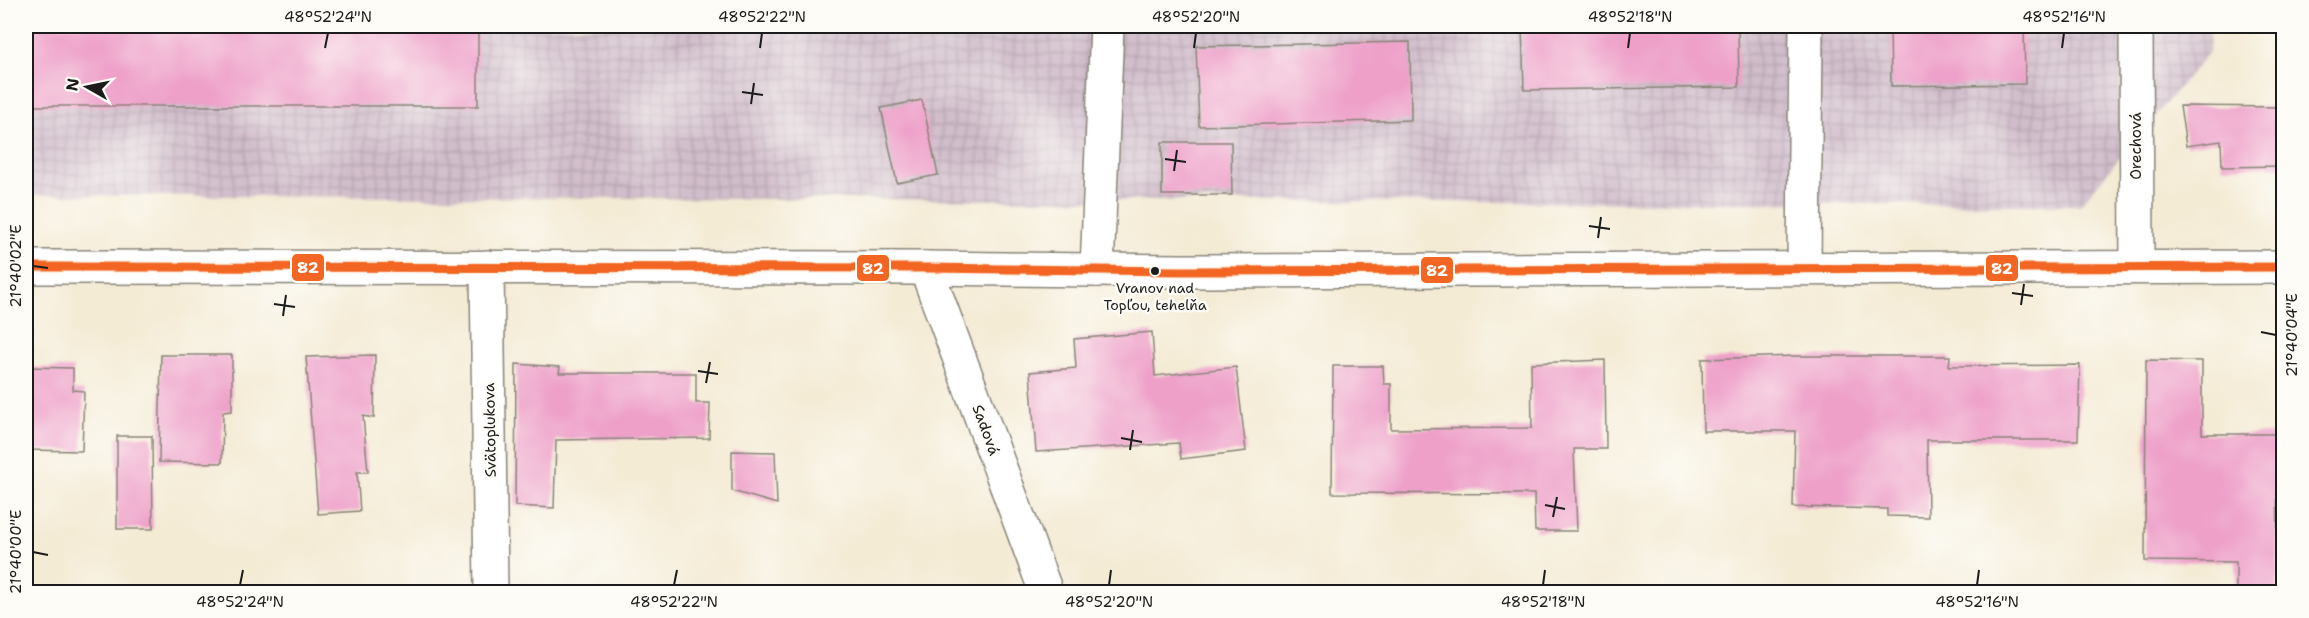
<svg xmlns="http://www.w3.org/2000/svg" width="2309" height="618" font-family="'Shantell Sans',sans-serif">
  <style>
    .industrial { fill: url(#industrial-grid) }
    .building { fill: #eea0c9 }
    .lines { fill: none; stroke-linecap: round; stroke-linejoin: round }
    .minor-casing { stroke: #888478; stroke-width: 36 }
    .major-casing { stroke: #888478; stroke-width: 36 }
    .minor { stroke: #fff; stroke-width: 33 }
    .major { stroke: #fff; stroke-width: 33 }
    .bus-1-casing { stroke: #fdfcf7; stroke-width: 14 }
    .bus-1 { stroke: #f26522; stroke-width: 9 }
    .ticks { fill: none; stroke: #1c1c1c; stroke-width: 2 }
    .bus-dot { fill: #1c1c1c; stroke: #fdfcf7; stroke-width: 2 }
    .labels { text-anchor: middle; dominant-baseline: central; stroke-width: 5; stroke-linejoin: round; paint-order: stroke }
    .bus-label { font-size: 14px; fill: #1c1c1c; stroke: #fdfcf7 }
    .street-label { font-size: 15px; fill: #1c1c1c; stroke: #fdfcf7 }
    .line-badge { stroke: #fdfcf7; stroke-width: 2 }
    .badge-label { font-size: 16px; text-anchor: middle; font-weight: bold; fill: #fff }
    .neatline { fill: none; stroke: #1c1c1c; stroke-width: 2 }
    .ticks-label { font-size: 15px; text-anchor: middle; fill: #1c1c1c }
  </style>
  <defs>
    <pattern id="industrial-grid" width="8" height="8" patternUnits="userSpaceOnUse" patternTransform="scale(1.5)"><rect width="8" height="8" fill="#d1bdcb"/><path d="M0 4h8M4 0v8" fill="none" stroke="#b3a2ae"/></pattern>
  </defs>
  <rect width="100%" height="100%" fill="#fdfcf7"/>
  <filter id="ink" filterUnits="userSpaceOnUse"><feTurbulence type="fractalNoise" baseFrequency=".0167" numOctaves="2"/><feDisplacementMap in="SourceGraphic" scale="12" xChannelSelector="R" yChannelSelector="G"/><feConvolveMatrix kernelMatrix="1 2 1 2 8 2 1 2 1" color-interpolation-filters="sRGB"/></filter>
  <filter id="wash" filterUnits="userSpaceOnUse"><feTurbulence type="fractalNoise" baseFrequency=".008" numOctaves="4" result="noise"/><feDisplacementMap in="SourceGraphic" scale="24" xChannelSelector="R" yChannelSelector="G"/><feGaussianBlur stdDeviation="1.35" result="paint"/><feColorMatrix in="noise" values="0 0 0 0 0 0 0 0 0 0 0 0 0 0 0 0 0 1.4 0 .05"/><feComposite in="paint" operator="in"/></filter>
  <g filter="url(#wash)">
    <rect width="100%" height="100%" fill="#f4ebd5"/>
    <path class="industrial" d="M26,26H2210L2209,52L2080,205L26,195Z"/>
    <g id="blocks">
      <g class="building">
        <rect x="26" y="26" width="452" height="80"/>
        <path d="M1522,26H1738L1739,87L1524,90Z"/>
        <path d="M1890,26H2024L2025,84L1891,86Z"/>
        <path d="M1410,42L1411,120L1199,126L1196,46Z"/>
        <path d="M922,100L938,175L897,183L881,108Z"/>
        <path d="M2180,106L2283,107V166L2222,167L2221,141L2186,146Z"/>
        <path d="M1162,142H1231L1232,195H1162Z"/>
        <path d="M1152,332L1155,376L1236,367L1246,451L1181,459L1179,443L1036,452L1030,372L1076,368L1074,339Z"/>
        <path d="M161,355H232V411L223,412L222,463L159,462Z"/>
        <path d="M375,355L374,418L363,416L368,472H357L360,511L318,514L306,357Z"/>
        <path d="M1796,356H1950L1949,366L2080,365L2078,440H1927L1928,517L1887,516V509L1793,507L1795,431H1703L1702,359Z"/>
        <path d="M1605,360L1606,449H1574L1577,531H1535L1534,494L1332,493L1333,366H1383L1384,384H1391V429L1532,428L1531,363Z"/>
        <path d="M2146,360L2202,361V434H2277L2278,591L2236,592V562L2145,561Z"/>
        <path d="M516,364L560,367L559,373H696V403H710L709,438L556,440L554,508L515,506Z"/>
        <path d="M26,367L73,368V390L84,391L82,451L26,450Z"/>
        <path d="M117,436H152L153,529H117Z"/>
        <path d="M732,451L775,452L777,504L732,491Z"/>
      </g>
    </g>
  </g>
  <g filter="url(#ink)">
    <use href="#blocks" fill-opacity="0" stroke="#888478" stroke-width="1.5"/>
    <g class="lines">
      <defs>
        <g id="minor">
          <path d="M2136,26L2137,267"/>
          <path d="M487,267L491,592"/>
          <path d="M926,268L1046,592"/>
          <path d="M1804,268L1806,26"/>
          <path d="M1097,270L1107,26"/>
        </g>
        <path id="major" d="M26,267L926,268L1180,271L2284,267"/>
      </defs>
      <use href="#minor" class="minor-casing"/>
      <use href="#major" class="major-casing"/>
      <use href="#minor" class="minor"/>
      <use href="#major" class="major"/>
      <defs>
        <path id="bus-1" d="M26,267L926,268L1180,271L2284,267"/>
      </defs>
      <use href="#bus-1" class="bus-1-casing"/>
      <use href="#bus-1" class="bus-1"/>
    </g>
  </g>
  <path class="ticks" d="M325,48L328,33M760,48L762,33M1194,48L1196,33M1628,48L1630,33M2062,48L2064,33M742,92L763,95M751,104L754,83M1165,159L1186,162M1174,171L1177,150M1589,226L1610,229M1598,238L1601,217M33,266L48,268M2012,293L2033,296M274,304L295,307M2021,305L2024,284M283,316L286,295M2261,332L2276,335M698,371L718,374M706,383L710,362M1121,438L1142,442M1130,450L1133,430M1545,505L1565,509M1553,517L1557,497M33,552L48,555M240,585L243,570M674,585L677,570M1109,585L1111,570M1543,585L1545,570M1977,585L1979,570"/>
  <circle class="bus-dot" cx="1155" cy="271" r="5"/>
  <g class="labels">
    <g class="bus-label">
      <text x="1155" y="288">Vranov nad<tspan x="1155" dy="17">Topľou, tehelňa</tspan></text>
    </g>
    <g class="street-label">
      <text transform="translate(2136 146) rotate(-90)">Orechová</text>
      <text transform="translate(490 430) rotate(-91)">Svätoplukova</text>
      <text transform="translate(986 430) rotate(70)">Sadová</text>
    </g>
  </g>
  <g class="line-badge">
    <rect x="291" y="253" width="34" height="29" rx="6" fill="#f26522"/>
    <rect x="856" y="254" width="34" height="28" rx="6" fill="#f26522"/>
    <rect x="1985" y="254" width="34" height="28" rx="6" fill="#f26522"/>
    <rect x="1420" y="256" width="34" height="28" rx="6" fill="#f26522"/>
  </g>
  <g class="badge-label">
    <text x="308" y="273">82</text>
    <text x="873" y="274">82</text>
    <text x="2002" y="274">82</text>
    <text x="1437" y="276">82</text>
  </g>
  <rect width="2309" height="618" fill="none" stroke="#fdfcf7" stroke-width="66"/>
  <g transform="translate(87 87) rotate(279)" stroke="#fdfcf7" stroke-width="4.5" paint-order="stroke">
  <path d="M0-4.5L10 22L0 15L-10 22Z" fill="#1c1c1c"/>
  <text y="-9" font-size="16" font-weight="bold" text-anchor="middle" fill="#1c1c1c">N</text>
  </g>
  <rect x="33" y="33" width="2243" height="552" class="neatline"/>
  <g class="ticks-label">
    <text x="328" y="22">48°52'24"N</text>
    <text x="762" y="22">48°52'22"N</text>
    <text x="1196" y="22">48°52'20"N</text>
    <text x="1630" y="22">48°52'18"N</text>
    <text x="2064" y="22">48°52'16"N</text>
    <text transform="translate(16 266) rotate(-90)" y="5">21°40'02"E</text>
    <text transform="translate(2292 335) rotate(-90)" y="5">21°40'04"E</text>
    <text transform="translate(16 552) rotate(-90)" y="5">21°40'00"E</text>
    <text x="240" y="607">48°52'24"N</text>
    <text x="674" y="607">48°52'22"N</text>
    <text x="1109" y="607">48°52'20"N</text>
    <text x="1543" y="607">48°52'18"N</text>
    <text x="1977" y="607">48°52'16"N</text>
  </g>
</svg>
